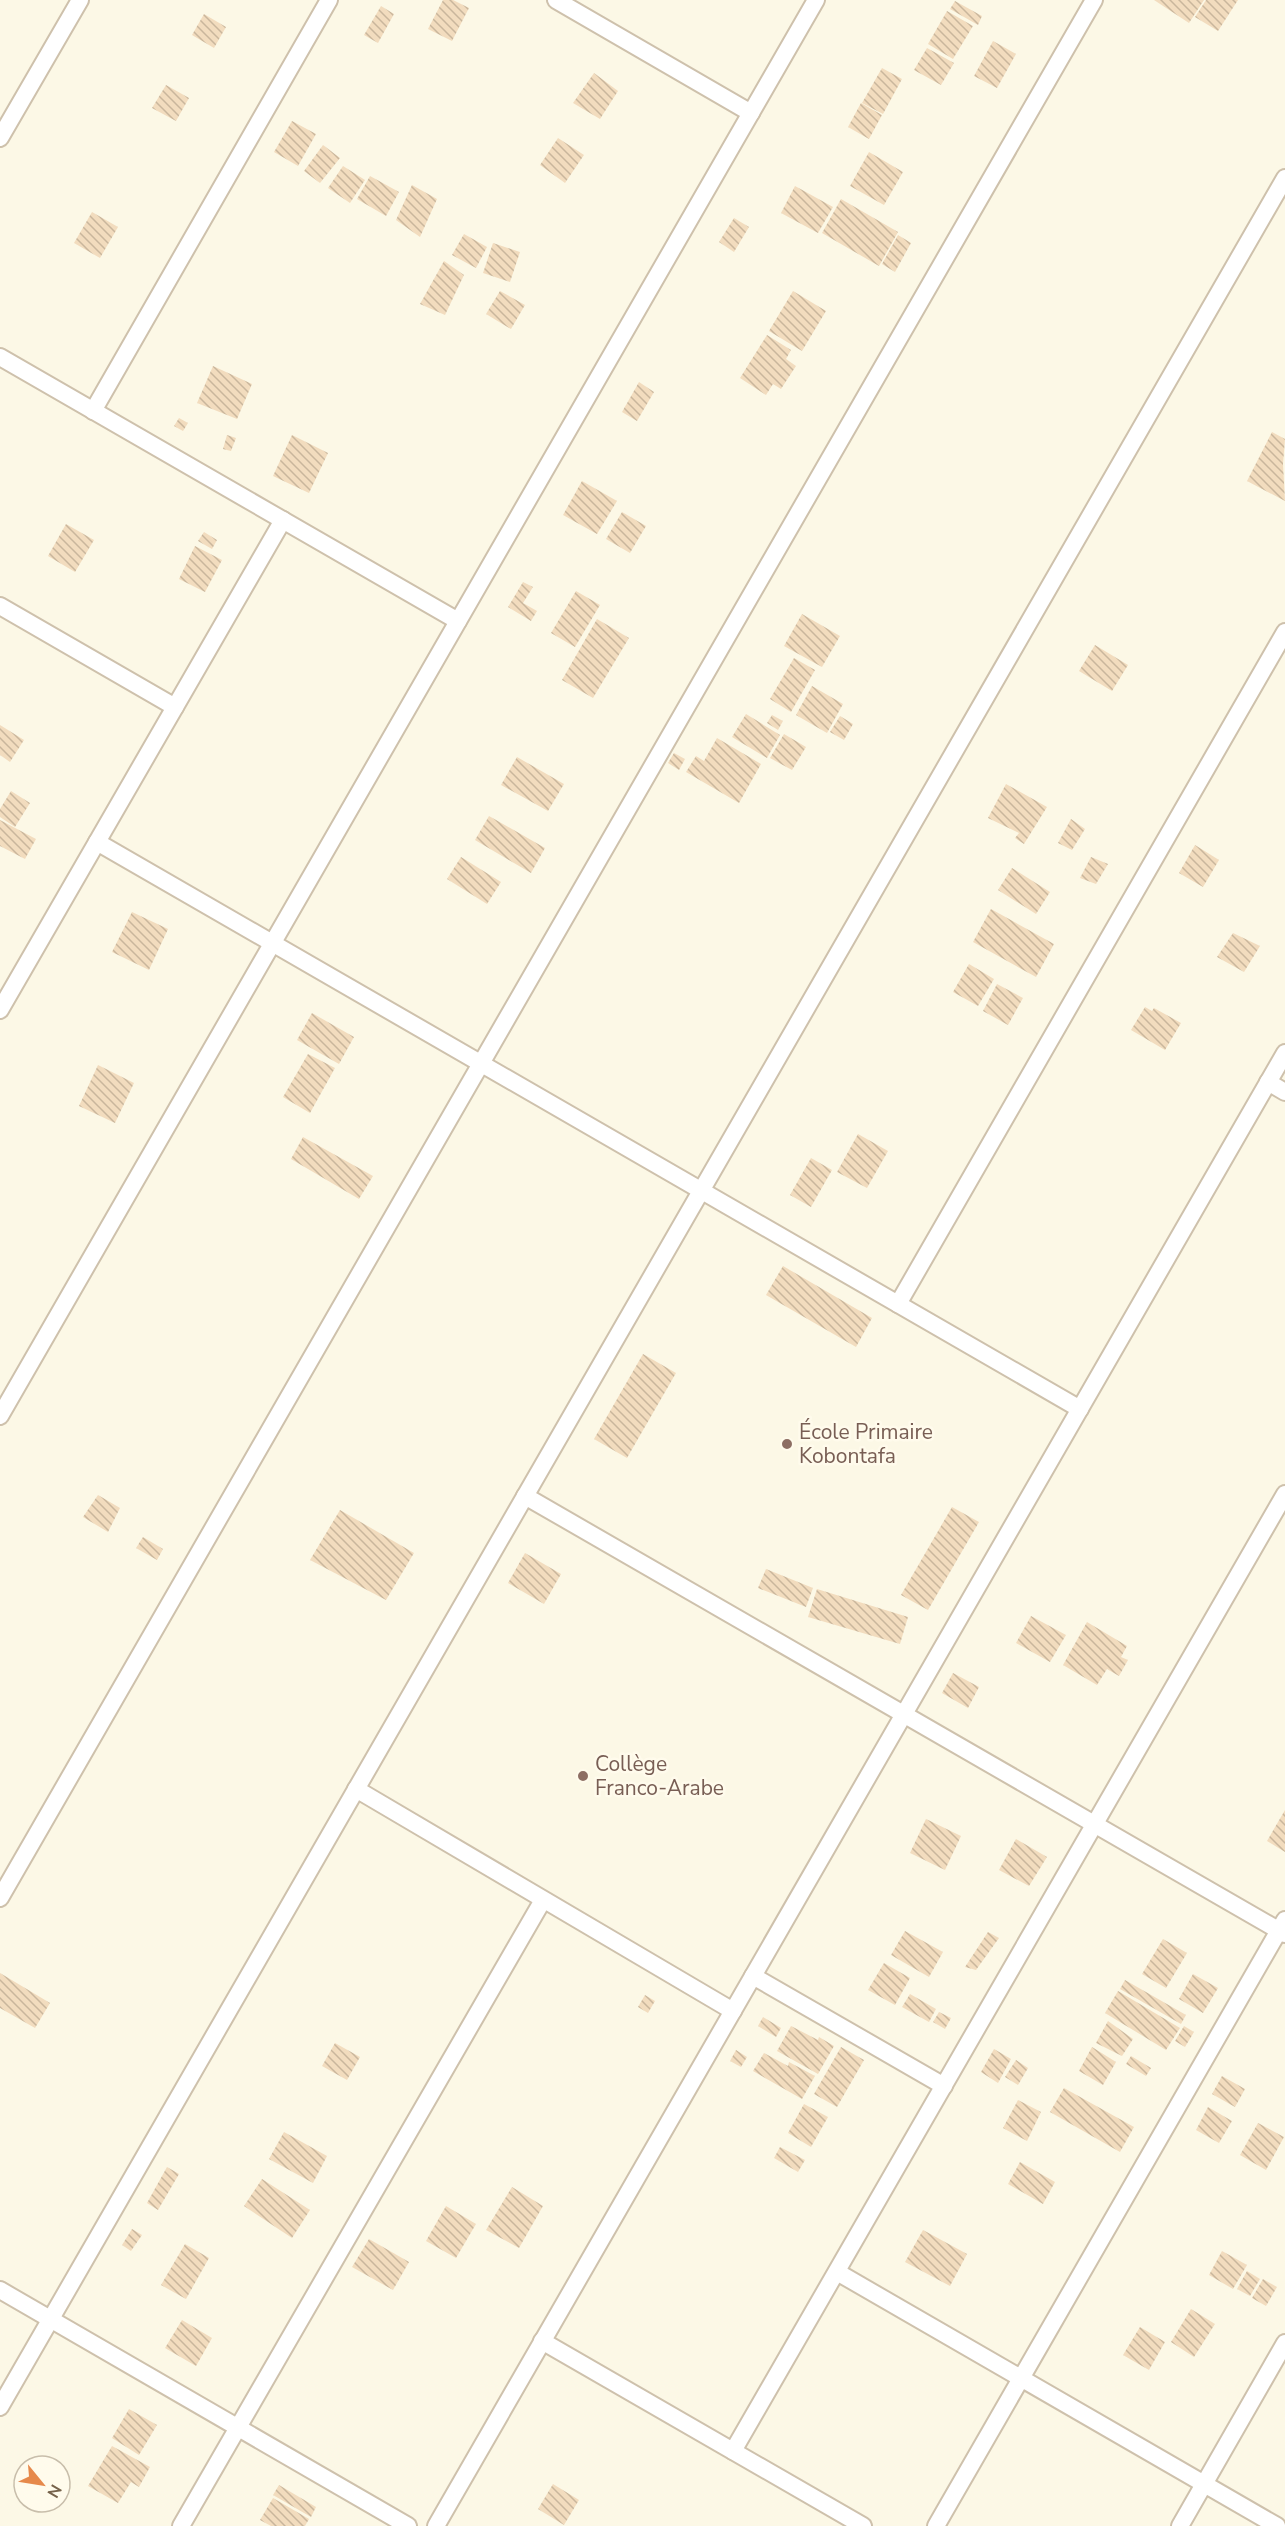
<svg xmlns="http://www.w3.org/2000/svg" width="1285" height="2526" font-family="'Nunito Sans',sans-serif">
  <style>
    .building { fill: url(#building-back-hatch) }
    .lines { fill: none; stroke-linecap: round; stroke-linejoin: round }
    .minor-casing { stroke: #cec1ac; stroke-width: 20 }
    .minor { stroke: #fff; stroke-width: 16 }
    .education-dot { fill: #8d6e63; stroke: #fffbec; stroke-width: 2 }
    .labels { text-anchor: middle; dominant-baseline: central; stroke-width: 5; stroke-linejoin: round; paint-order: stroke }
    .education-label { font-size: 21px; fill: #785e54; stroke: #fffbec; text-anchor: start }
  </style>
  <defs>
    <pattern id="building-back-hatch" width="6" height="6" patternUnits="userSpaceOnUse" patternTransform="scale(1.5)"><rect width="6" height="6" fill="#f2dcbe"/><path d="M-1 5l2 2M0 0l6 6M5-1l2 2" fill="none" stroke="#c9b69c"/></pattern>
  </defs>
  <rect width="100%" height="100%" fill="#fcf8e6"/>
  <g class="building">
    <path d="M443,0H453L469,8L452,41L428,29Z"/>
    <path d="M1154,0H1204L1189,23Z"/>
    <path d="M1206,0H1238L1218,31L1195,17Z"/>
    <path d="M955,1L982,16L978,25L950,9Z"/>
    <path d="M381,6L394,14L378,43L364,35Z"/>
    <path d="M947,11L973,26L953,59L928,44Z"/>
    <path d="M204,14L226,27L214,48L192,35Z"/>
    <path d="M993,41L1016,54L997,88L974,76Z"/>
    <path d="M927,48L954,63L941,85L914,70Z"/>
    <path d="M882,68L902,79L883,114L862,103Z"/>
    <path d="M594,73L618,91L600,119L573,103Z"/>
    <path d="M166,85L189,98L176,121L152,108Z"/>
    <path d="M861,103L882,115L869,139L848,127Z"/>
    <path d="M292,121L316,134L298,166L274,152Z"/>
    <path d="M558,138L584,155L565,183L540,165Z"/>
    <path d="M323,145L340,158L320,183L304,171Z"/>
    <path d="M869,152L903,172L884,205L850,186Z"/>
    <path d="M343,166L365,180L350,203L328,188Z"/>
    <path d="M370,176L399,192L386,216L357,199Z"/>
    <path d="M412,185L437,199L420,237L396,220Z"/>
    <path d="M795,186L833,207L818,233L781,213Z"/>
    <path d="M841,199L898,232L879,266L822,233Z"/>
    <path d="M92,212L118,227L100,258L74,243Z"/>
    <path d="M734,218L749,227L734,252L719,242Z"/>
    <path d="M464,234L487,247L476,268L452,255Z"/>
    <path d="M898,235L911,243L895,272L882,264Z"/>
    <path d="M493,243L520,252L510,282L483,273Z"/>
    <path d="M444,261L464,275L445,315L420,304Z"/>
    <path d="M500,291L525,305L511,329L486,314Z"/>
    <path d="M793,291L826,311L802,351L769,331Z"/>
    <path d="M767,335L791,350L786,359L796,366L781,389L773,384L766,395L740,378Z"/>
    <path d="M213,366L252,384L237,419L197,403Z"/>
    <path d="M639,382L654,392L637,421L622,412Z"/>
    <path d="M179,418L188,423L183,431L174,426Z"/>
    <path d="M1272,432L1285,439L1283,464L1285,501L1247,481Z"/>
    <path d="M227,435L236,438L231,451L223,449Z"/>
    <path d="M292,435L328,453L309,493L273,476Z"/>
    <path d="M582,481L617,501L597,534L563,515Z"/>
    <path d="M622,512L646,526L630,553L606,539Z"/>
    <path d="M66,524L94,540L75,572L48,556Z"/>
    <path d="M204,532L217,540L212,549L198,541Z"/>
    <path d="M195,546L222,560L205,592L179,579Z"/>
    <path d="M523,582L533,587L523,603L537,611L531,621L508,607Z"/>
    <path d="M576,591L600,605L575,647L551,633Z"/>
    <path d="M802,614L840,636L822,667L784,646Z"/>
    <path d="M597,619L629,638L593,698L562,680Z"/>
    <path d="M1095,645L1128,665L1112,691L1079,671Z"/>
    <path d="M794,658L815,670L791,712L770,699Z"/>
    <path d="M812,686L843,704L827,733L796,715Z"/>
    <path d="M746,714L780,735L767,758L732,737Z"/>
    <path d="M772,715L783,721L778,730L767,723Z"/>
    <path d="M840,716L853,724L844,740L830,732Z"/>
    <path d="M0,725L24,740L10,762L0,755Z"/>
    <path d="M784,734L806,747L792,770L770,758Z"/>
    <path d="M717,738L761,764L739,803L686,772L696,756L704,761Z"/>
    <path d="M674,753L685,759L679,770L668,763Z"/>
    <path d="M517,757L564,784L548,811L501,785Z"/>
    <path d="M1006,784L1047,807L1024,844L1015,838L1019,833L988,818Z"/>
    <path d="M11,791L30,803L15,827L0,817V809Z"/>
    <path d="M489,816L545,848L531,873L475,840Z"/>
    <path d="M1071,819L1085,829L1072,850L1058,843Z"/>
    <path d="M0,820L36,839L25,859L0,846Z"/>
    <path d="M1195,845L1219,860L1203,887L1179,873Z"/>
    <path d="M461,857L501,882L487,904L447,879Z"/>
    <path d="M1091,857L1108,864L1096,884L1080,878Z"/>
    <path d="M1012,868L1050,892L1036,914L998,890Z"/>
    <path d="M991,909L1054,944L1036,977L973,942Z"/>
    <path d="M132,912L168,929L149,970L112,952Z"/>
    <path d="M1233,933L1260,946L1244,972L1217,957Z"/>
    <path d="M969,964L994,979L978,1006L953,992Z"/>
    <path d="M997,984L1023,998L1008,1025L983,1011Z"/>
    <path d="M1145,1007L1152,1011L1154,1008L1181,1023L1165,1050L1131,1030Z"/>
    <path d="M312,1013L354,1037L339,1064L297,1040Z"/>
    <path d="M308,1054L335,1068L310,1113L283,1097Z"/>
    <path d="M98,1065L134,1083L115,1123L79,1106Z"/>
    <path d="M858,1134L888,1151L867,1188L837,1172Z"/>
    <path d="M303,1137L373,1176L359,1199L291,1159Z"/>
    <path d="M811,1158L832,1170L811,1207L790,1195Z"/>
    <path d="M783,1266L872,1318L856,1347L766,1295Z"/>
    <path d="M643,1354L676,1373L627,1458L594,1439Z"/>
    <path d="M98,1495L120,1508L108,1532L83,1517Z"/>
    <path d="M952,1507L979,1522L928,1610L901,1595Z"/>
    <path d="M340,1510L414,1553L386,1600L310,1560Z"/>
    <path d="M143,1537L163,1549L157,1560L136,1548Z"/>
    <path d="M525,1553L561,1574L544,1604L508,1583Z"/>
    <path d="M766,1569L813,1588L806,1607L758,1588Z"/>
    <path d="M817,1589L908,1617L900,1644L808,1617Z"/>
    <path d="M1031,1616L1066,1635L1050,1662L1016,1643Z"/>
    <path d="M1087,1622L1127,1646L1121,1657L1128,1660L1119,1676L1107,1669L1097,1685L1063,1665Z"/>
    <path d="M953,1673L979,1687L968,1708L942,1693Z"/>
    <path d="M1285,1810V1852L1267,1841Z"/>
    <path d="M926,1819L961,1836L945,1870L910,1853Z"/>
    <path d="M1016,1839L1047,1857L1029,1886L999,1870Z"/>
    <path d="M905,1931L943,1952L929,1977L891,1955Z"/>
    <path d="M988,1932L999,1938L976,1970L965,1967Z"/>
    <path d="M1163,1939L1187,1953L1166,1988L1142,1974Z"/>
    <path d="M884,1963L910,1978L895,2005L868,1990Z"/>
    <path d="M0,1973L50,2003L35,2028L0,2008Z"/>
    <path d="M1193,1974L1218,1988L1203,2013L1179,1999Z"/>
    <path d="M1125,1980L1186,2015L1181,2024L1120,1989Z"/>
    <path d="M1118,1991L1180,2028L1166,2050L1105,2013Z"/>
    <path d="M910,1994L936,2009L929,2022L902,2007Z"/>
    <path d="M645,1995L655,2001L648,2013L638,2007Z"/>
    <path d="M939,2012L951,2018L945,2029L933,2022Z"/>
    <path d="M763,2017L781,2028L776,2037L758,2026Z"/>
    <path d="M1108,2021L1133,2039L1122,2056L1096,2043Z"/>
    <path d="M791,2026L818,2040L819,2037L834,2046L818,2074L777,2051Z"/>
    <path d="M1184,2026L1194,2032L1185,2047L1175,2041Z"/>
    <path d="M335,2043L360,2057L347,2080L322,2066Z"/>
    <path d="M841,2047L864,2060L837,2107L814,2094Z"/>
    <path d="M1092,2047L1116,2062L1103,2085L1079,2071Z"/>
    <path d="M994,2049L1011,2059L998,2083L981,2072Z"/>
    <path d="M736,2050L747,2057L741,2067L730,2061Z"/>
    <path d="M764,2053L788,2066L789,2062L815,2076L802,2099L753,2071Z"/>
    <path d="M1131,2056L1151,2068L1146,2076L1126,2064Z"/>
    <path d="M1016,2060L1028,2068L1018,2085L1005,2077Z"/>
    <path d="M1222,2076L1245,2089L1235,2107L1212,2094Z"/>
    <path d="M1064,2088L1134,2127L1120,2152L1050,2112Z"/>
    <path d="M1018,2100L1041,2112L1027,2141L1003,2128Z"/>
    <path d="M804,2104L828,2117L811,2147L788,2133Z"/>
    <path d="M1208,2107L1232,2121L1219,2143L1196,2130Z"/>
    <path d="M1258,2123L1284,2137L1266,2170L1240,2155Z"/>
    <path d="M284,2132L327,2156L313,2183L269,2159Z"/>
    <path d="M780,2147L805,2160L798,2172L774,2158Z"/>
    <path d="M1020,2162L1055,2182L1043,2204L1008,2184Z"/>
    <path d="M167,2167L179,2174L158,2210L147,2203Z"/>
    <path d="M262,2179L310,2210L292,2238L244,2206Z"/>
    <path d="M512,2187L543,2206L519,2248L486,2230Z"/>
    <path d="M446,2206L476,2224L456,2258L426,2241Z"/>
    <path d="M132,2229L142,2235L131,2251L122,2245Z"/>
    <path d="M923,2230L967,2254L950,2286L905,2262Z"/>
    <path d="M369,2239L409,2262L393,2290L352,2267Z"/>
    <path d="M185,2244L209,2258L186,2299L161,2285Z"/>
    <path d="M1222,2251L1247,2265L1233,2289L1209,2275Z"/>
    <path d="M1247,2271L1260,2279L1250,2296L1237,2289Z"/>
    <path d="M1263,2279L1277,2287L1266,2306L1252,2298Z"/>
    <path d="M1191,2309L1215,2324L1194,2357L1171,2342Z"/>
    <path d="M182,2320L212,2338L196,2366L165,2348Z"/>
    <path d="M1140,2327L1165,2342L1149,2370L1123,2355Z"/>
    <path d="M129,2409L157,2425L139,2455L112,2438Z"/>
    <path d="M112,2446L150,2467L139,2487L131,2482L118,2503L88,2486Z"/>
    <path d="M553,2484L579,2500L564,2525L538,2509Z"/>
    <path d="M279,2485L316,2507L311,2517L273,2495Z"/>
    <path d="M273,2498L309,2519L305,2526H271L260,2520Z"/>
  </g>
  <g class="lines">
    <defs>
      <g id="minor">
        <path d="M556,0L751,113"/>
        <path d="M0,138L80,0"/>
        <path d="M0,357L458,621"/>
        <path d="M93,411L329,0"/>
        <path d="M0,606L175,707"/>
        <path d="M97,842L1080,1409"/>
        <path d="M0,1010L283,520"/>
        <path d="M1268,1082L1285,1092"/>
        <path d="M898,1304L1285,632"/>
        <path d="M0,1416L816,0"/>
        <path d="M525,1496L1285,1934"/>
        <path d="M356,1789L733,2011"/>
        <path d="M0,1898L1094,0"/>
        <path d="M753,1976L944,2086"/>
        <path d="M837,2272L1277,2526"/>
        <path d="M0,2290L408,2526"/>
        <path d="M542,2341L863,2526"/>
        <path d="M0,2407L1285,178"/>
        <path d="M733,2451L1285,1494"/>
        <path d="M181,2526L543,1900"/>
        <path d="M436,2526L1285,1053"/>
        <path d="M936,2526L1285,1920"/>
        <path d="M1180,2526L1285,2343"/>
      </g>
    </defs>
    <use href="#minor" class="minor-casing"/>
    <use href="#minor" class="minor"/>
  </g>
  <g class="education-dot">
    <circle cx="787" cy="1444" r="6"/>
    <circle cx="583" cy="1776" r="6"/>
  </g>
  <g class="labels">
    <g class="education-label">
      <text x="799" y="1432">École Primaire<tspan x="799" dy="24">Kobontafa</tspan></text>
      <text x="595" y="1764">Collège<tspan x="595" dy="24">Franco-Arabe</tspan></text>
    </g>
  </g>
  <g transform="translate(42 2484) rotate(120)"><circle r="28" fill="#fffbec" stroke="#c8beab" stroke-width="1.5"/>
  <path d="M0-4.5L10 22L0 15L-10 22Z" fill="#e6894b"/>
  <text y="-9" font-size="16" font-weight="bold" text-anchor="middle" fill="#76624a">N</text>
  </g>
</svg>
